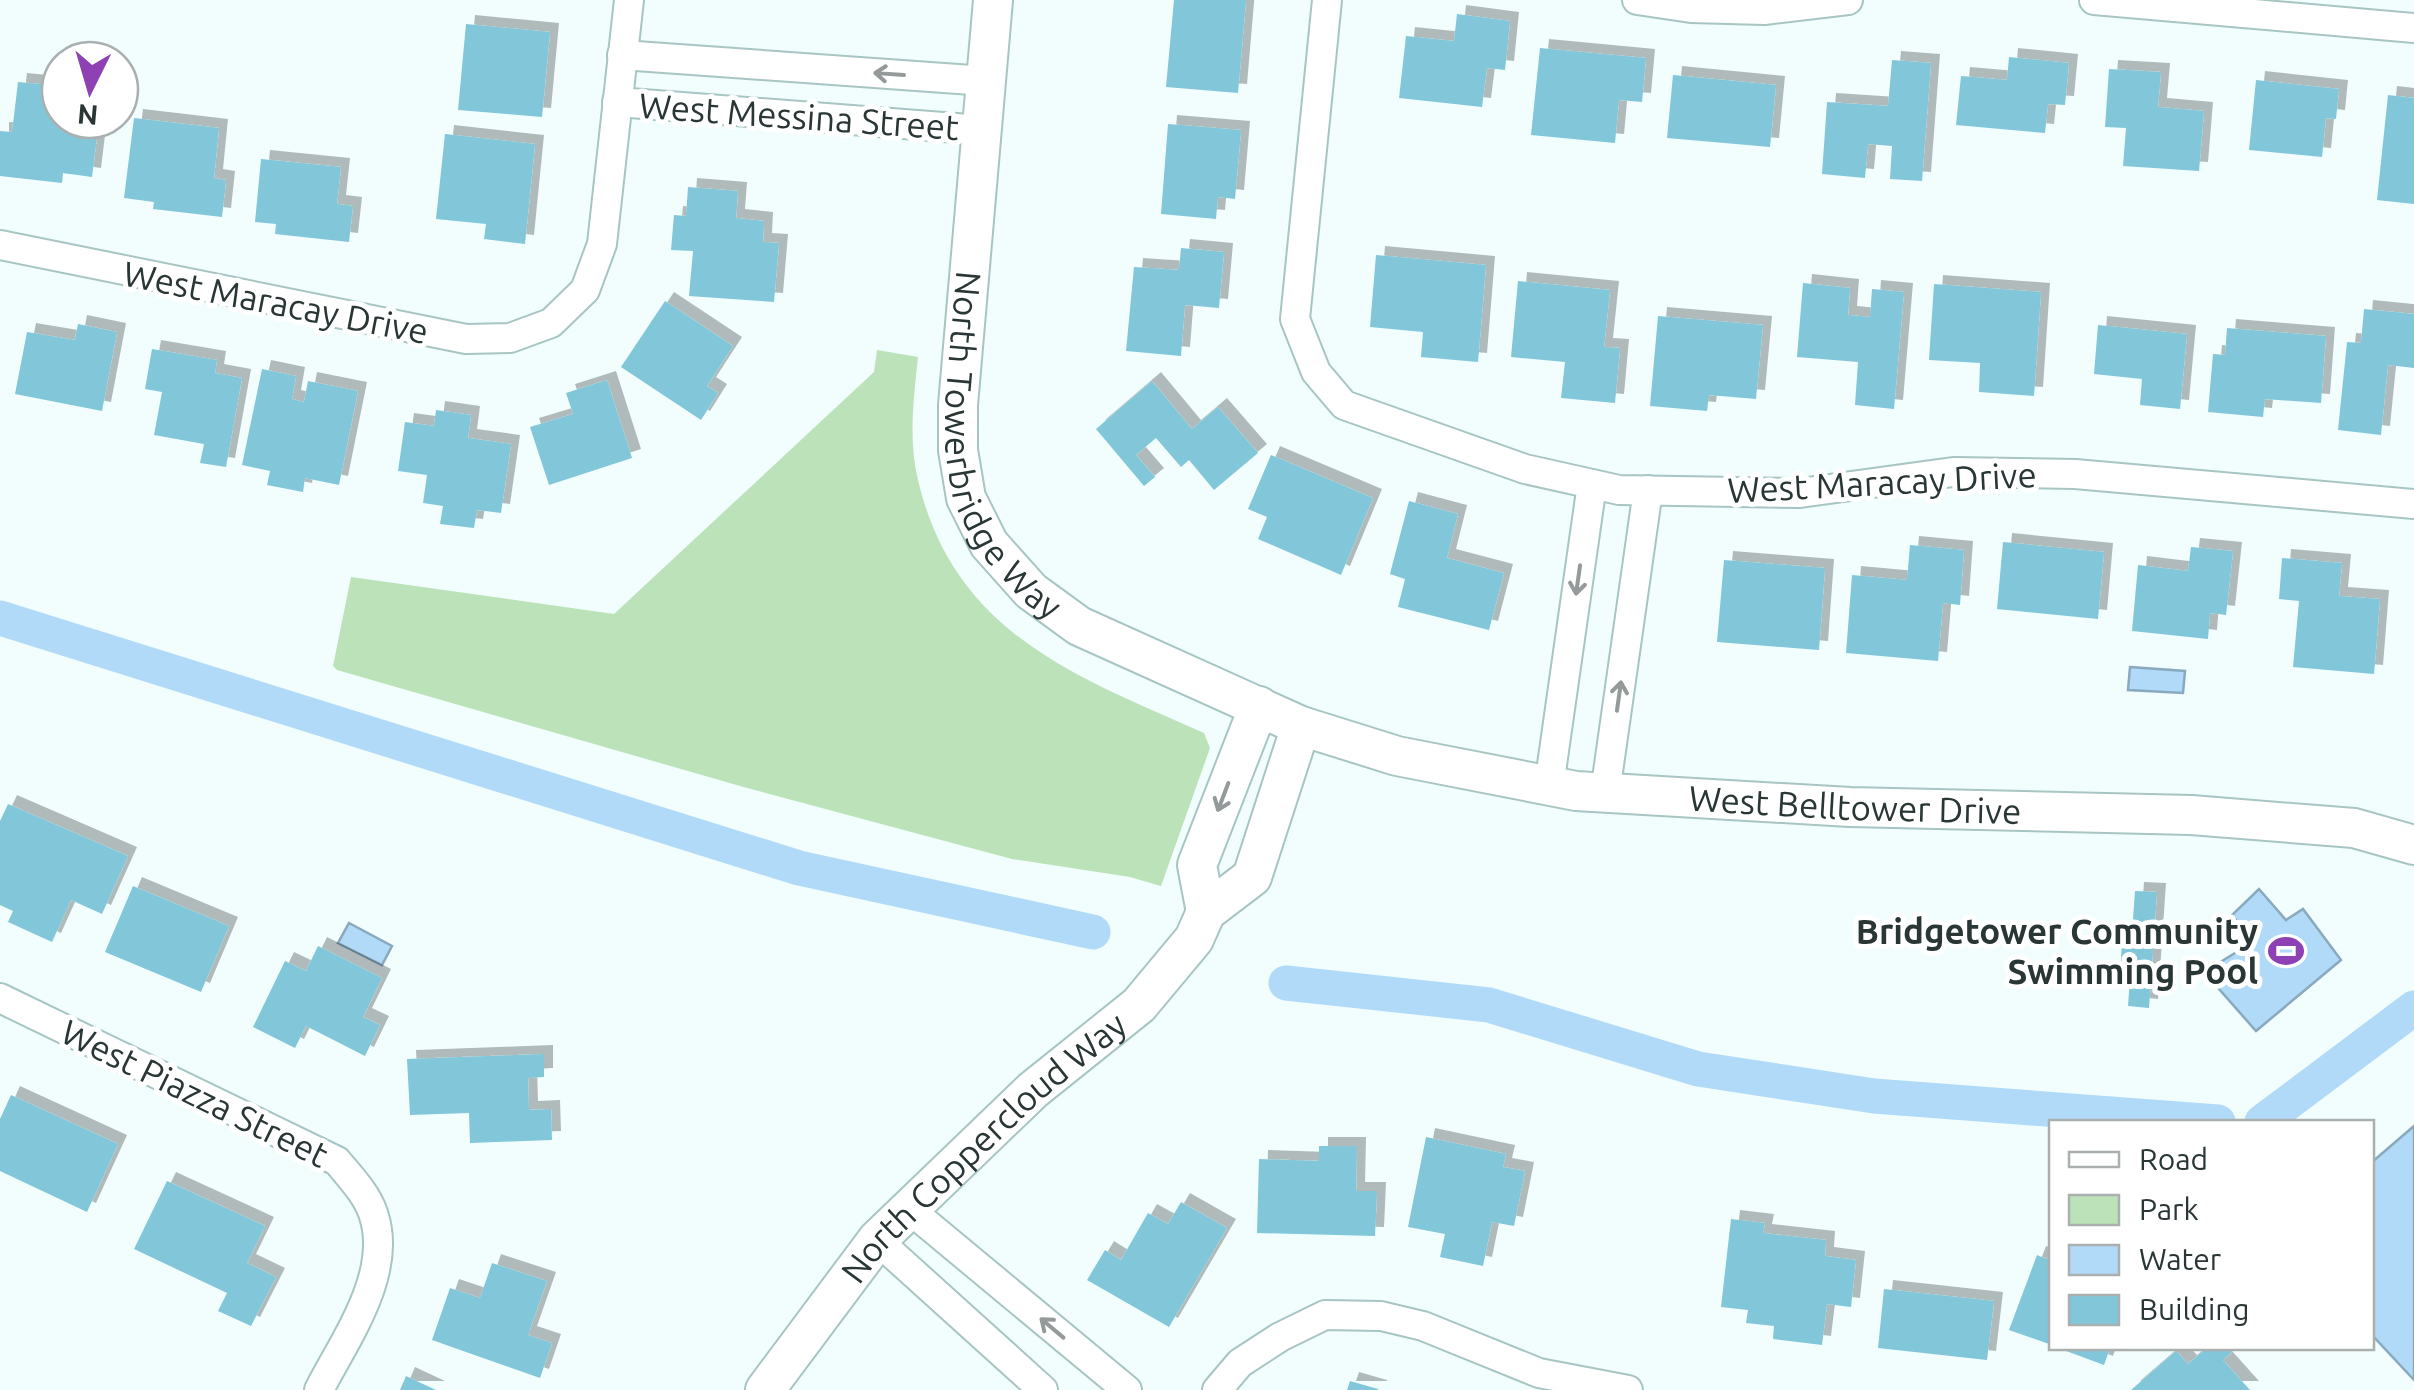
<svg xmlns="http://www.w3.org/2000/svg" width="2414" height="1390" font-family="Ubuntu,sans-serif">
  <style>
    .green { fill: #bbe2b8 }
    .water { fill: #b1daf8; stroke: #88a9be; stroke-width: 2.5 }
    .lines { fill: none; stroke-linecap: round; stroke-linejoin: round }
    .canal { stroke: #b1daf8; stroke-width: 35 }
    .building { fill: #81c7d9; filter: url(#shadow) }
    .street-casing { stroke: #a7c5c3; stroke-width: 32 }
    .secondary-casing { stroke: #a7c5c3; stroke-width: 42 }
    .street { stroke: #fff; stroke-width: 28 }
    .secondary { stroke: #fff; stroke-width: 38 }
    .oneway { stroke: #949a9a }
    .labels { text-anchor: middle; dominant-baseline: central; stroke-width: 10; stroke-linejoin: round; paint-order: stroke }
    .street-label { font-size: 35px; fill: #2a3636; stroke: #fff }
    .poi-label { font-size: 35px; font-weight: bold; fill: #2a3636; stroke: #fff; text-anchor: end }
  </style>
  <defs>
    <filter id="shadow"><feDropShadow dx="9" dy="-9" stdDeviation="0" flood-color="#0004"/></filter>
  </defs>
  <rect width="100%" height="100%" fill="#f1fefd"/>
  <path class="green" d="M877,350L918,357C914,396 908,440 918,480C954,633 1075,676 1204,733L1210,748L1161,886L1130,877L1012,859L740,786L337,670L333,666L351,577L614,614L874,372Z"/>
  <g class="water">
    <path d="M2130,667L2185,671L2183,693L2128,690Z"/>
    <path d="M2259,889L2286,920L2303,909L2341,960L2256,1031L2204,972L2253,942L2232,915Z"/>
    <path d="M349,923L392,946L382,965L338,943Z"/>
    <path d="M2414,1126V1380L2372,1335V1162Z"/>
  </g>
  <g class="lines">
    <g class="canal">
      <path d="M0,618L799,868L1093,932"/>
      <path d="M1286,983L1489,1005L1698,1069L1874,1096L2218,1122"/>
      <path d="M2262,1122L2414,1008"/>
    </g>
  </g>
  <g class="building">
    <path d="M1174,0H1246L1238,93L1166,87Z"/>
    <path d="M1457,14L1510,21L1505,70L1487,68L1482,107L1399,98L1406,36L1454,41Z"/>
    <path d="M466,24L550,32L542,117L458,110Z"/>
    <path d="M1540,48L1646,58L1642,102L1619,100L1615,143L1531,135Z"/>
    <path d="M2009,57L2069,63L2065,105L2048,104L2045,133L1956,125L1961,76L2007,80Z"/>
    <path d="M1892,60L1931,63L1922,181L1890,179L1892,146L1868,144L1865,178L1822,174L1827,102L1888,106Z"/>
    <path d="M2109,69L2161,72L2158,107L2204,111L2199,171L2123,166L2126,128L2105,127Z"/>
    <path d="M1673,75L1776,85L1770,147L1667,138Z"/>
    <path d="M2256,80L2339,89L2336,119L2326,118L2322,157L2249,150Z"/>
    <path d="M18,82L60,86V120H99L92,177L63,173L62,183L0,176V131L12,132Z"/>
    <path d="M2388,95L2414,98V204L2377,200Z"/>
    <path d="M134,118L219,128L214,178L226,180L222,217L153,209L154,202L124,198Z"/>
    <path d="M1168,124L1241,130L1235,199L1218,197L1216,219L1161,214Z"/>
    <path d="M445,134L535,144L525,244L484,239L486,224L436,219Z"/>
    <path d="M261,159L341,167L337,204L353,206L349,242L275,234L276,224L255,222Z"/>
    <path d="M688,187L738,191L736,218L764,221L763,242L779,243L774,302L689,296L693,251L671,250L674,215L686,216Z"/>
    <path d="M1181,248L1224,252L1219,308L1185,305L1181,356L1126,351L1134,267L1179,270Z"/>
    <path d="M1376,255L1486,265L1478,362L1421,357L1423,332L1370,327Z"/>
    <path d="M1518,281L1610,290L1604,347L1620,348L1615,403L1561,398L1565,362L1511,357Z"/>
    <path d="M1803,283L1850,288L1848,315L1870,317L1872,289L1904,292L1894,409L1855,405L1858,362L1797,357Z"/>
    <path d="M1934,284L2041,292L2034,396L1979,392L1980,363L1929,360Z"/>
    <path d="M665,301L733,346L707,386L718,393L701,420L621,367Z"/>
    <path d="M2364,309L2414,314V368L2388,365L2381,435L2338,430L2347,342L2361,343Z"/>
    <path d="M1658,316L1763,325L1756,399L1709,395L1707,411L1650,406Z"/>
    <path d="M78,324L117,332L102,411L15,394L27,332L75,340Z"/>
    <path d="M2098,325L2187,334L2180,409L2140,405L2142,379L2094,374Z"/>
    <path d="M2227,328L2326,336L2321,403L2265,399L2263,417L2208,412L2213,354L2225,355Z"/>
    <path d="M152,349L217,360L215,373L242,378L226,467L200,463L204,444L154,435L162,392L145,389Z"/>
    <path d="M262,369L296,376L292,399L304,402L308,381L358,391L339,485L305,478L303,492L267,485L270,471L242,465Z"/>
    <path d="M607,380L632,458L549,485L530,427L573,414L566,393Z"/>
    <path d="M1152,381L1192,429L1218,407L1258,453L1214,490L1189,460L1181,467L1156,438L1136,455L1155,477L1144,486L1096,429Z"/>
    <path d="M436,410L471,415L468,438L511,444L501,513L477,510L474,528L440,524L443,506L423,503L427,475L398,471L405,422L434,426Z"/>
    <path d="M1271,455L1373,498L1341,575L1258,539L1267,517L1248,509Z"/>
    <path d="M1409,501L1458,514L1447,558L1504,573L1489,630L1398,607L1405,579L1390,574Z"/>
    <path d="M2003,542L2104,552L2098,619L1997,609Z"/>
    <path d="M1910,545L1964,550L1960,605L1943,603L1938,661L1846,653L1852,575L1907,580Z"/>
    <path d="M2191,547L2233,551L2226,615L2210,613L2208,639L2132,631L2138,565L2188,571Z"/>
    <path d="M2282,558L2342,563L2339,596L2380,599L2374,674L2293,667L2299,601L2279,599Z"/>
    <path d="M1724,560L1825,568L1819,650L1717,642Z"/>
    <path d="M8,804L128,856L102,914L71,900L52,942L8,922L13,911L0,905V821Z"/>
    <path d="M133,886L229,926L201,992L105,952Z"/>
    <path d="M2135,891L2157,892L2149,1008L2128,1006L2131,964L2121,963L2122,933H2132Z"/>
    <path d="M318,946L382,978L363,1017L380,1025L365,1056L306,1026L295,1048L253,1027L285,961L306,971Z"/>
    <path d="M544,1054V1077L528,1078L529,1110L551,1109L552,1140L470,1143L469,1113L410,1115L407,1059Z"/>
    <path d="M11,1095L118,1144L87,1212L0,1171V1119Z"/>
    <path d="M1426,1137L1506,1154L1503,1167L1525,1171L1514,1226L1492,1222L1483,1266L1440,1257L1445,1234L1408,1227Z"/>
    <path d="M1319,1146H1357L1356,1191H1377L1375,1236L1257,1233L1259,1159L1319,1161Z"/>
    <path d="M167,1181L265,1226L247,1263L276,1277L251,1326L218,1311L227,1293L134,1249Z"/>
    <path d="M1181,1202L1227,1228L1169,1327L1087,1280L1105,1250L1121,1260L1148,1213L1168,1224Z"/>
    <path d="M1731,1219L1765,1223L1763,1233L1826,1240L1825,1256L1856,1260L1851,1307L1827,1304L1822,1345L1773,1339L1774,1326L1746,1323L1748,1310L1721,1307Z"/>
    <path d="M2037,1255L2052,1261V1345L2009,1330Z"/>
    <path d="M492,1263L547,1281L528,1335L552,1343L540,1378L432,1340L450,1288L480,1298Z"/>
    <path d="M1884,1289L1994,1301L1987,1360L1878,1348Z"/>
    <path d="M2058,1348H2110L2104,1365Z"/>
    <path d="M2207,1348H2236L2223,1360L2250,1390H2131L2176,1351L2188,1364Z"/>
    <path d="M406,1376L436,1390H400Z"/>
    <path d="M1350,1381L1378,1389V1390H1347Z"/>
  </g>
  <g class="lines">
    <defs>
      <g id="street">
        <path d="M1327,0L1295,319L1316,372L1344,405L1525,469L1619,490L1800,493L1953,472L2075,474L2414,504"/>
        <path d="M1637,0L1691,8L1764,10L1848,0"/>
        <path d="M2094,0L2414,28"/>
        <path d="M622,55L986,81"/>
        <path d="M617,102L982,130"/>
        <path d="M0,245L466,339L510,338L551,323L585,290L602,244L629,0"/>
        <path d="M1549,786L1592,484"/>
        <path d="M1605,793L1648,490"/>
        <path d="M0,998L337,1161C350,1177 366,1193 373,1213C394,1273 345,1339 319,1390"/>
        <path d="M909,1209L1127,1390"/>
        <path d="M877,1240L1043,1390"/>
        <path d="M1217,1390L1240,1363L1280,1337L1325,1315L1381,1316L1423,1326L1539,1373L1628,1390"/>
      </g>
      <g id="secondary">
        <path id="s1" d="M993,0L958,405V450L966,498L989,544L1031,591L1079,626L1301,726L1397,756L1576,791L1850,807L2191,815L2354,828L2414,845"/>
        <path d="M1206,912L1197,865L1259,706"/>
        <path id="s2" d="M765,1390L877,1240L1033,1090L1139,1005L1194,939L1206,912L1252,877L1301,726"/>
      </g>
    </defs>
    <use href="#street" class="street-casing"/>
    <use href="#secondary" class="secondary-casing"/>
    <use href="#street" class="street"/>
    <use href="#secondary" class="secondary"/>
  </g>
  <defs><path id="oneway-shaft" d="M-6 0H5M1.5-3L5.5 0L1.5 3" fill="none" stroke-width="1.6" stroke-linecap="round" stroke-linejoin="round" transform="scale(2.5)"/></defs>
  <g class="oneway">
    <use href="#oneway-shaft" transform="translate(889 74) rotate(-176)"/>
    <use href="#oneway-shaft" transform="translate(1578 580) rotate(98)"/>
    <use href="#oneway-shaft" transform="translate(1619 696) rotate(-82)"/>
    <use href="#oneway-shaft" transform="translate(1223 797) rotate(111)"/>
    <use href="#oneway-shaft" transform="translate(1052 1328) rotate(-140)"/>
  </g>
  <defs>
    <symbol id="stadium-bare" viewBox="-9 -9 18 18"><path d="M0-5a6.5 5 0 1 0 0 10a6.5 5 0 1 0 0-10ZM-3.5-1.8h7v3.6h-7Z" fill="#8d41b3" stroke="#fff" stroke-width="2.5" paint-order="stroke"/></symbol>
  </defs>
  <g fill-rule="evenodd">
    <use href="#stadium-bare" x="2261" y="926" width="50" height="50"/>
  </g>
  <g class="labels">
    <g class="street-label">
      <text transform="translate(799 116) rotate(4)">West Messina Street</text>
      <text transform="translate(276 302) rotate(11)">West Maracay Drive</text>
      <text stroke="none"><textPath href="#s1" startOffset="460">North Towerbridge Way</textPath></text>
      <text transform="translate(1882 482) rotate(-3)">West Maracay Drive</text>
      <text stroke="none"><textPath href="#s1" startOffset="1480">West Belltower Drive</textPath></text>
      <text transform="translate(195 1093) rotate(26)">West Piazza Street</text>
      <text stroke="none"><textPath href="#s2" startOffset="328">North Coppercloud Way</textPath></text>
    </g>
    <g class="poi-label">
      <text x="2258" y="931">Bridgetower Community<tspan x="2258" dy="40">Swimming Pool</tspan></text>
    </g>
  </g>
  <rect x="2049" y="1120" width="325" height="230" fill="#ffffff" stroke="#aaafaf" stroke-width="2.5"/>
  <rect x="2069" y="1152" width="50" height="15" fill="#ffffff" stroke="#aaafaf" stroke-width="2.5"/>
  <text x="2139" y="1170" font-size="30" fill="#2a3636">Road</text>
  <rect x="2069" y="1195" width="50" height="30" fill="#bbe2b8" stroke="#aaafaf" stroke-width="2.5"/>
  <text x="2139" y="1220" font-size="30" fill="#2a3636">Park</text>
  <rect x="2069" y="1245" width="50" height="30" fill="#b1daf8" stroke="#aaafaf" stroke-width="2.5"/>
  <text x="2139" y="1270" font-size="30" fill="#2a3636">Water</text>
  <rect x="2069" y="1295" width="50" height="30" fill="#81c7d9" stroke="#aaafaf" stroke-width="2.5"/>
  <text x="2139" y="1320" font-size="30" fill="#2a3636">Building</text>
  <g transform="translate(90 90) rotate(185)"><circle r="48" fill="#ffffff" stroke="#aaafaf" stroke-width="2.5"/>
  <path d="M0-8L18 38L0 25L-18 38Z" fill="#8d41b3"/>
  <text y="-15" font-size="28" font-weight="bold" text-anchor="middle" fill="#2a3636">N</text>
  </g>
</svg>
